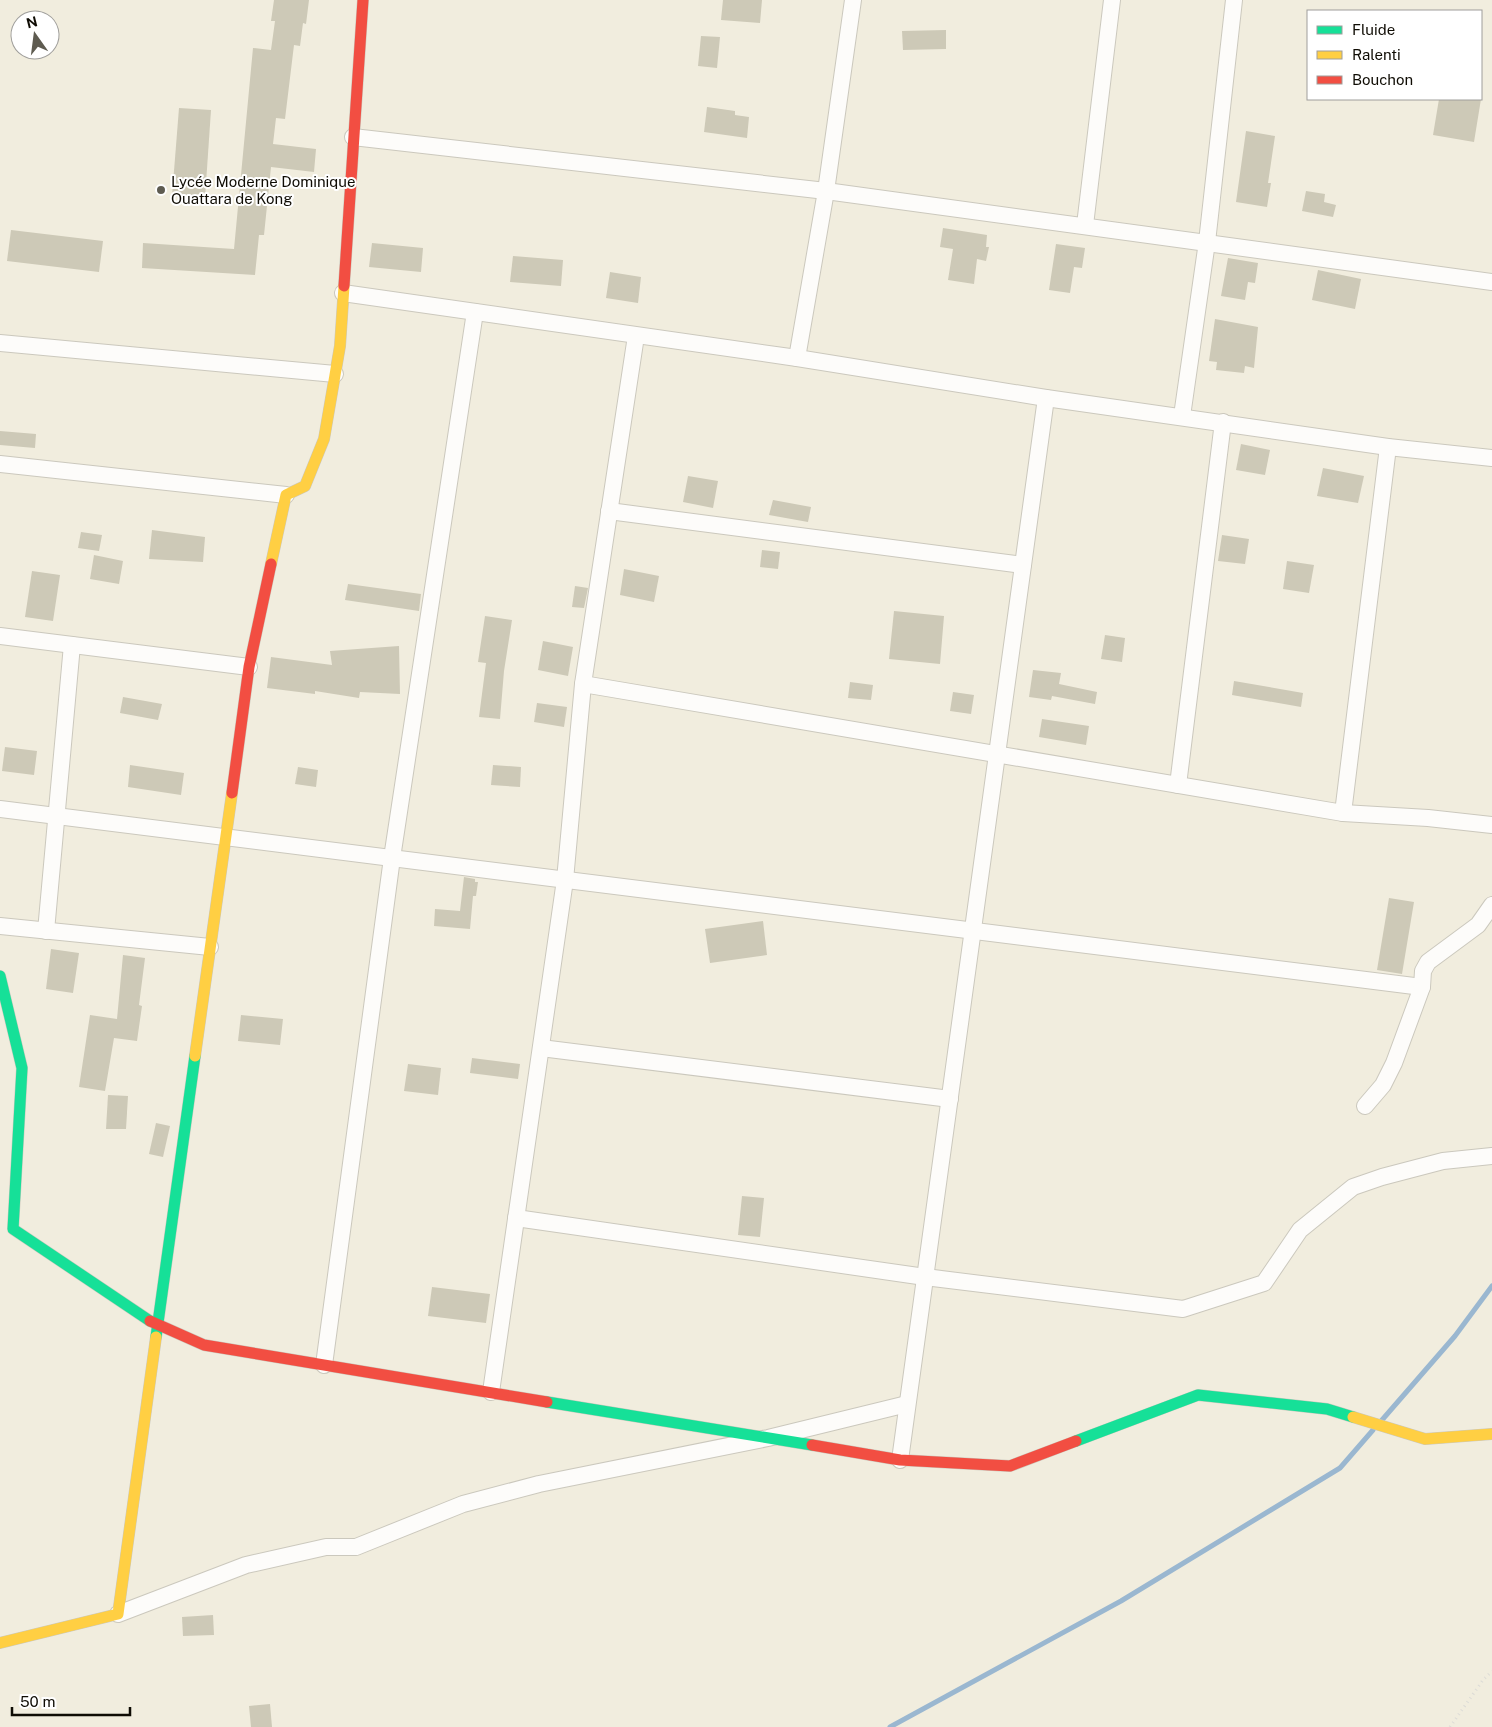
<svg xmlns="http://www.w3.org/2000/svg" width="1492" height="1727" font-family="'Public Sans',sans-serif">
  <style>
    .lines { fill: none; stroke-linecap: round; stroke-linejoin: round }
    .stream { stroke: #9ab7d0; stroke-width: 5 }
    .building { fill: #cdc9b7 }
    .street-casing { stroke: #cbc8bd; stroke-width: 18 }
    .fast-casing { stroke: #cbc8bd; stroke-width: 12 }
    .slow-casing { stroke: #cbc8bd; stroke-width: 12 }
    .jam-casing { stroke: #cbc8bd; stroke-width: 12 }
    .path { stroke: #dcdbd6; stroke-width: 3; stroke-dasharray: 1 4; stroke-linecap: butt }
    .street { stroke: #fdfcfa; stroke-width: 16 }
    .fast { stroke: #16e098; stroke-width: 11 }
    .slow { stroke: #ffcf43; stroke-width: 11 }
    .jam { stroke: #f24e42; stroke-width: 11 }
    .poi-dot { fill: #5e5b50; stroke: #fff; stroke-width: 2 }
    .labels { text-anchor: middle; dominant-baseline: central; stroke-width: 4; stroke-linejoin: round; paint-order: stroke }
    .poi-label { font-size: 15px; fill: #0f0c04; stroke: #fff; text-anchor: start }
  </style>
  <rect width="100%" height="100%" fill="#f1edde"/>
  <g class="lines">
    <g class="stream">
      <path d="M1382,1420L1455,1336L1492,1286"/>
      <path d="M890,1727L1121,1601L1340,1468L1373,1430"/>
    </g>
  </g>
  <g class="building">
    <path d="M274,0H309L306,24L303,23L300,46L294,45L285,119L276,118L273,144L316,149L314,172L271,167L264,235H259L255,275L142,268L143,243L234,249L253,48L271,50L275,21H271Z"/>
    <path d="M723,0H762L760,23L721,20Z"/>
    <path d="M946,30V49L903,50L902,31Z"/>
    <path d="M701,36L720,37L717,68L698,66Z"/>
    <path d="M1439,99H1481L1474,142L1433,135Z"/>
    <path d="M707,107L735,111V115L749,117L747,138L704,132Z"/>
    <path d="M179,108L211,110L205,198L172,196Z"/>
    <path d="M1246,131L1275,136L1268,183H1271L1267,207L1236,202Z"/>
    <path d="M1306,191L1325,194L1324,202L1336,205L1333,217L1302,211Z"/>
    <path d="M943,228L987,235L986,247H989L986,261L977,259L974,284L948,280L953,249L940,247Z"/>
    <path d="M11,230L103,241L99,272L7,261Z"/>
    <path d="M372,243L423,248L421,272L369,267Z"/>
    <path d="M1056,244L1085,248L1082,268L1074,267L1070,293L1049,290Z"/>
    <path d="M513,256L563,260L561,286L510,282Z"/>
    <path d="M1228,258L1258,263L1255,283L1248,282L1245,300L1221,296Z"/>
    <path d="M1318,270L1361,279L1355,309L1312,300Z"/>
    <path d="M610,272L641,277L638,303L606,298Z"/>
    <path d="M1215,319L1258,327L1254,368L1245,366L1244,373L1216,370L1217,362L1209,361Z"/>
    <path d="M0,431L36,434L35,448L0,445Z"/>
    <path d="M1241,444L1270,450L1265,475L1236,470Z"/>
    <path d="M1323,468L1364,476L1358,503L1317,496Z"/>
    <path d="M688,476L718,481L713,508L683,502Z"/>
    <path d="M773,500L811,507L808,522L769,515Z"/>
    <path d="M152,530L205,537L203,562L149,559Z"/>
    <path d="M81,532L102,535L99,551L78,548Z"/>
    <path d="M1222,535L1249,539L1245,564L1218,561Z"/>
    <path d="M762,550L780,552L778,569L760,567Z"/>
    <path d="M94,555L123,561L119,584L90,579Z"/>
    <path d="M1287,561L1314,565L1309,593L1283,589Z"/>
    <path d="M624,569L659,576L654,602L620,595Z"/>
    <path d="M32,571L60,575L53,621L25,617Z"/>
    <path d="M348,584L421,594L419,611L345,600Z"/>
    <path d="M575,586L588,588L584,608L572,607Z"/>
    <path d="M894,611L944,616L940,664L889,659Z"/>
    <path d="M485,616L512,620L504,671L500,719L479,717L486,663L478,662Z"/>
    <path d="M1105,635L1125,638L1122,662L1101,659Z"/>
    <path d="M543,641L573,647L568,676L538,670Z"/>
    <path d="M399,646L400,694L360,692L359,698L315,691V694L267,688L271,657L332,665L330,651Z"/>
    <path d="M1033,670L1061,673L1059,684L1097,692L1095,704L1052,696L1051,700L1029,697Z"/>
    <path d="M1234,681L1303,693L1301,707L1232,695Z"/>
    <path d="M850,682L873,685L871,700L848,698Z"/>
    <path d="M953,692L974,695L971,714L950,711Z"/>
    <path d="M123,697L162,704L158,720L120,713Z"/>
    <path d="M537,703L567,707L564,727L534,722Z"/>
    <path d="M1042,719L1089,726L1086,745L1039,737Z"/>
    <path d="M5,747L37,751L34,775L2,771Z"/>
    <path d="M130,765L184,773L181,795L128,787Z"/>
    <path d="M493,765L521,767L520,787L491,785Z"/>
    <path d="M298,767L318,770L316,787L295,784Z"/>
    <path d="M464,877L475,879V882H478L476,896H473L470,929L434,926L435,909L460,911Z"/>
    <path d="M1389,898L1414,902L1402,974L1377,970Z"/>
    <path d="M763,921L767,955L710,963L705,929Z"/>
    <path d="M51,949L79,953L73,993L46,989Z"/>
    <path d="M123,955L145,958L139,1005L142,1006L137,1041L114,1038L105,1091L79,1087L90,1015L117,1019Z"/>
    <path d="M241,1015L283,1019L280,1045L238,1041Z"/>
    <path d="M472,1058L520,1064L518,1079L470,1073Z"/>
    <path d="M408,1064L441,1068L438,1095L404,1091Z"/>
    <path d="M108,1095L128,1096L126,1129H106Z"/>
    <path d="M156,1123L170,1126L163,1157L149,1154Z"/>
    <path d="M742,1196L764,1198L760,1237L738,1235Z"/>
    <path d="M432,1287L490,1294L486,1323L428,1316Z"/>
    <path d="M213,1615L214,1635L183,1636L182,1617Z"/>
    <path d="M270,1704L272,1727H251L249,1706Z"/>
  </g>
  <g class="lines">
    <defs>
      <g id="street">
        <path d="M353,137L826,191L1492,282"/>
        <path d="M1085,225L1112,0"/>
        <path d="M343,293L797,358L1046,398L1388,447L1492,458"/>
        <path d="M0,343L335,374"/>
        <path d="M797,358L826,191L853,0"/>
        <path d="M1182,416L1207,242L1234,0"/>
        <path d="M0,464L286,495"/>
        <path d="M609,511L1023,565"/>
        <path d="M0,636L249,667"/>
        <path d="M583,684L1343,813L1428,818L1492,825"/>
        <path d="M1178,785L1223,422"/>
        <path d="M0,809L1422,987"/>
        <path d="M1343,813L1388,447"/>
        <path d="M0,926L210,947"/>
        <path d="M46,931L72,645"/>
        <path d="M541,1048L950,1099"/>
        <path d="M1365,1106L1383,1085L1394,1063L1422,987L1423,971L1428,962L1478,925L1492,905"/>
        <path d="M516,1218L925,1277L1183,1309L1264,1283L1300,1230L1353,1187L1382,1177L1443,1161L1492,1156"/>
        <path d="M324,1365L392,858L475,312"/>
        <path d="M491,1392L565,880L583,684L636,336"/>
        <path d="M900,1460L1046,398"/>
        <path d="M118,1614L246,1565L326,1547H356L463,1504L539,1484L768,1438L907,1404"/>
      </g>
      <g id="fast">
        <path d="M0,976L22,1068L13,1229L150,1321"/>
        <path d="M156,1337L195,1056"/>
        <path d="M547,1402L812,1445"/>
        <path d="M1076,1441L1198,1395L1327,1409L1353,1417"/>
      </g>
      <g id="slow">
        <path d="M271,564L286,495L305,486L324,439L340,346L344,286"/>
        <path d="M195,1056L232,793"/>
        <path d="M1353,1417L1425,1439L1492,1434"/>
        <path d="M0,1643L118,1614L156,1337"/>
      </g>
      <g id="jam">
        <path d="M344,286L363,0"/>
        <path d="M232,793L249,667L271,564"/>
        <path d="M150,1321L204,1345L547,1402"/>
        <path d="M812,1445L900,1460L1010,1466L1076,1441"/>
      </g>
    </defs>
    <use href="#street" class="street-casing"/>
    <use href="#fast" class="fast-casing"/>
    <use href="#slow" class="slow-casing"/>
    <use href="#jam" class="jam-casing"/>
    <path class="path" d="M1450,1727L1483,1680L1492,1671"/>
    <use href="#street" class="street"/>
    <use href="#fast" class="fast"/>
    <use href="#slow" class="slow"/>
    <use href="#jam" class="jam"/>
  </g>
  <circle class="poi-dot" cx="161" cy="190" r="5"/>
  <g class="labels">
    <g class="poi-label">
      <text x="171" y="181">Lycée Moderne Dominique<tspan x="171" dy="17">Ouattara de Kong</tspan></text>
    </g>
  </g>
  <rect x="1307" y="10" width="175" height="90" fill="#ffffff" stroke="#9f9e9b"/>
  <rect x="1317" y="26" width="25" height="8" fill="#16e098" stroke="#9f9e9b"/>
  <text x="1352" y="35" font-size="15" fill="#0f0c04">Fluide</text>
  <rect x="1317" y="51" width="25" height="8" fill="#ffcf43" stroke="#9f9e9b"/>
  <text x="1352" y="60" font-size="15" fill="#0f0c04">Ralenti</text>
  <rect x="1317" y="76" width="25" height="8" fill="#f24e42" stroke="#9f9e9b"/>
  <text x="1352" y="85" font-size="15" fill="#0f0c04">Bouchon</text>
  <g transform="translate(35 35) rotate(346)"><circle r="24" fill="#ffffff" stroke="#9f9e9b"/>
  <path d="M0-4L9 19L0 12L-9 19Z" fill="#5e5b50"/>
  <text y="-8" font-size="14" font-weight="bold" text-anchor="middle" fill="#0f0c04">N</text>
  </g>
  <path d="M12 1707v8h118v-8" fill="none" stroke="#0f0c04" stroke-width="2.5"/>
  <text x="20" y="1707" font-size="15" fill="#0f0c04" stroke="#ffffff" stroke-width="4" paint-order="stroke">50 m</text>
</svg>
